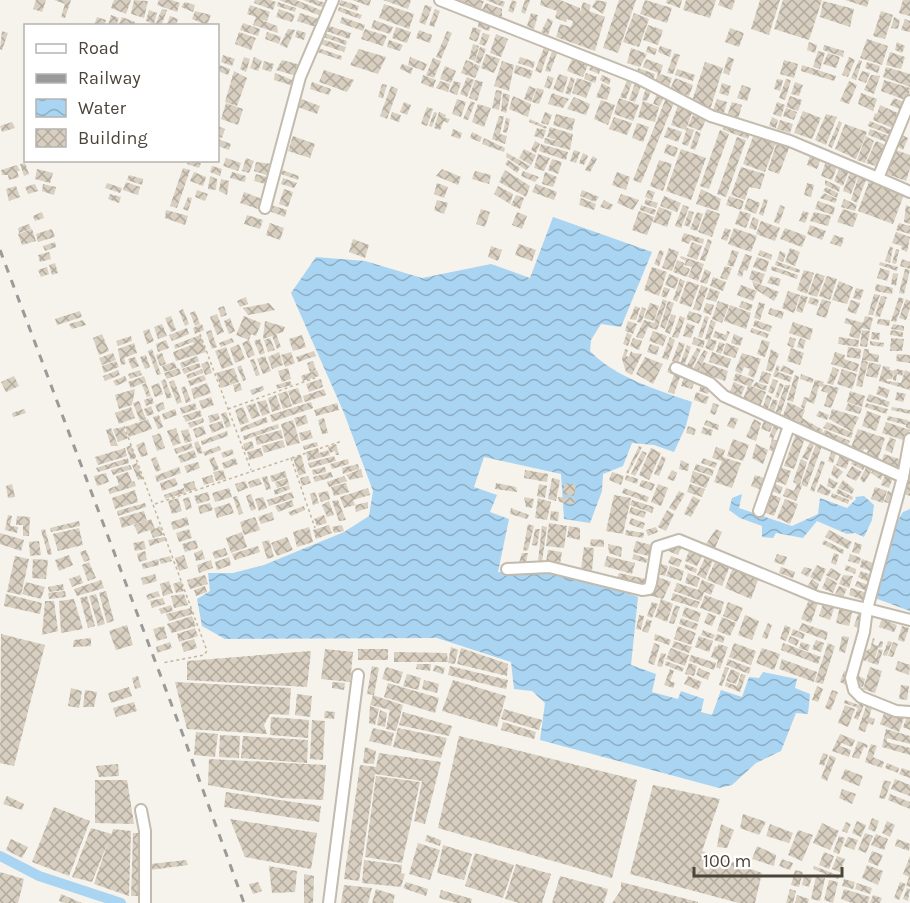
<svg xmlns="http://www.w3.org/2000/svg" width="910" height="903" font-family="Karla,sans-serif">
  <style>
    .water { fill: url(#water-waves) }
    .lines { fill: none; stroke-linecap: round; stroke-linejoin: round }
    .canal { stroke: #a9d4f2; stroke-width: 10 }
    .building { fill: url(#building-cross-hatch) }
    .minor-casing { stroke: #c2bbae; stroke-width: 14 }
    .path { stroke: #c4b79f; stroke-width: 1.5; stroke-dasharray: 3 3; stroke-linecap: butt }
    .minor { stroke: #fff; stroke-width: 10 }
    .rail { stroke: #9a9a9a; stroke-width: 3; stroke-dasharray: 8 8; stroke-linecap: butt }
  </style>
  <defs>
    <pattern id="water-waves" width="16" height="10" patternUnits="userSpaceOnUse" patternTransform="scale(1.5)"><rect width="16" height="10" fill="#a9d4f2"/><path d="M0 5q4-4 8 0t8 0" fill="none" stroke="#8caec5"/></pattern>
    <pattern id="building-cross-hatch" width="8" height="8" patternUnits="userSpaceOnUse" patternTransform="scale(1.5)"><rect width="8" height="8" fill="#d8cfc1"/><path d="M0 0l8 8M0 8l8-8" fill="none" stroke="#b1aa9e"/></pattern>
  </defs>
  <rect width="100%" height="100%" fill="#f6f3ec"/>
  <g class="water">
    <path d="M553,217L652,252L621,327L601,324L591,340L590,351C616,378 658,390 692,402L686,426L674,452L654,445L632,443L623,466L603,474L602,491L590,523L564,519L561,474L484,457L474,487L497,495L490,512L509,519L498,572L561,573L610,586L638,597L631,665L656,674L652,692L678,699L681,691L704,699L701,712L712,715L721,690L742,697L749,677L759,678L763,672L797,679L795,688L810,694L808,714L796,713L781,751L756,763L732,785L719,788L540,740L545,703L532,691L514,689L511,662L437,638L225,639L202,626L197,599L210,591L208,573H233L264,565L344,532L369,516L373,491L344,413L291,293L316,257L365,261L422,278L491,264L530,278Z"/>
    <path d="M742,494L739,508L792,526L818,514L820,498L847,508L856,499L855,497L864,496L874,505L872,520L864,537L855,533L847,534L817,521L803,538L776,533L773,538L762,537V526L740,518L729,510L732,498Z"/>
    <path d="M910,509V611L872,597L897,522L903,512Z"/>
  </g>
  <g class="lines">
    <path class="canal" d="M0,856L39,876L121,903"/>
  </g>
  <g class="building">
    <path d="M36,0H46L42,12L33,9Z"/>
    <path d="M54,0H71L65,18L61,17L65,4Z"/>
    <path d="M114,0H131L126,14L111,8Z"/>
    <path d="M134,0L148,1L144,18L131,14Z"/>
    <path d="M159,0H172L180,3L177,12L157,5Z"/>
    <path d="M255,0H270L276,2L273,10L254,3Z"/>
    <path d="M279,0H296L323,11L321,16Z"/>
    <path d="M303,0H316L329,4L327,9Z"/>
    <path d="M341,0L359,6L357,11L339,5Z"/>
    <path d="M352,0H371L369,6Z"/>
    <path d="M383,0H411L408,9Z"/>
    <path d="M456,0H479L484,1L481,9Z"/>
    <path d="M486,0H500L505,2L503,7Z"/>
    <path d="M512,0L517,2L513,13L508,11Z"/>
    <path d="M525,0H530L525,14L521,12Z"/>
    <path d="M541,0H560L580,8V12L583,2L591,5L589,11L605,17L595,51L556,37L560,24L571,27L573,21L567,19L566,22L555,18L557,11L540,5Z"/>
    <path d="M596,0L607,2L603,14L592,7Z"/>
    <path d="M619,0H636L618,53L603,48Z"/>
    <path d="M645,0L672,8L667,23L640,14Z"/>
    <path d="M667,0H682L680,8L666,3Z"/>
    <path d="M686,0H716L710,18L683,10Z"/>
    <path d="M720,0H735L732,10L718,5Z"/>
    <path d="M760,0H780L769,35L751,29Z"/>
    <path d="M783,0H822L809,40L774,29Z"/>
    <path d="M845,0H869L867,7Z"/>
    <path d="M903,0H910V16L899,13Z"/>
    <path d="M823,1L854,9L850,27L820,17Z"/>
    <path d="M185,2L195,5L193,12L181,7Z"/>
    <path d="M278,2L296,8L295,12L277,6Z"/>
    <path d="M486,3L502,9V17L482,10Z"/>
    <path d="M384,4L414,14L409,29L379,18Z"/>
    <path d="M250,5L270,12L267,21L259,19L277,26L278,33L253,25L256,17L247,14Z"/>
    <path d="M425,5L432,7L425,25L419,22Z"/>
    <path d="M339,7L362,15L360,19L338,11Z"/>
    <path d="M162,9L167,10L161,26L155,25Z"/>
    <path d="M279,9L295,15L292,22L276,17Z"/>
    <path d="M435,9L440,11L434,27L429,25Z"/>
    <path d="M149,10L157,13L154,24L146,21Z"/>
    <path d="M195,11L211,15L207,25L192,19Z"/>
    <path d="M881,11L893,15L885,39L873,36Z"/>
    <path d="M300,13L322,20L319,28L297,21Z"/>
    <path d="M531,13L538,15L534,29L527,26Z"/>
    <path d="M634,13L649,19L639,47L623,42Z"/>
    <path d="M111,15L119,18L116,26H108Z"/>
    <path d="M170,16L178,19L176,26L167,24Z"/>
    <path d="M97,17L106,20L104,26H94Z"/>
    <path d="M122,17L135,22L134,26L119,24Z"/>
    <path d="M342,17L365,25L363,31L340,23Z"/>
    <path d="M894,17L900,20L898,29L891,28Z"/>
    <path d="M548,18L553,21L548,35L541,32Z"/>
    <path d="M905,19L910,21V32L901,30Z"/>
    <path d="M374,20L393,27L390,34L371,28Z"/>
    <path d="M479,20L491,24L489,31L478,27Z"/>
    <path d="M243,23L260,29L258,36L240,30Z"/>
    <path d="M326,25L351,33L349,39L323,30Z"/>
    <path d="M648,25L663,30L658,45L643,40Z"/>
    <path d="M396,27L411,32L407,43L392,38Z"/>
    <path d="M473,27L481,30L477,42L469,39Z"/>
    <path d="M730,28L744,33L739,47L725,42Z"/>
    <path d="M288,29L295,30L287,48L280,45Z"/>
    <path d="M365,29L387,36L383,46L361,39Z"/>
    <path d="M297,30L306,33L304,40L295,37Z"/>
    <path d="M419,30L432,35L430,43L416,38Z"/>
    <path d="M2,31L8,33L2,50L0,49Z"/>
    <path d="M447,31L452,33L441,59L436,57Z"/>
    <path d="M239,32L256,38L251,50L235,44Z"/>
    <path d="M267,32L281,37L279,44L265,39Z"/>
    <path d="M325,33L347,41L346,45L323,37Z"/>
    <path d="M483,33L490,35L485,46L479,44Z"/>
    <path d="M496,34L508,39L501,57L490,53Z"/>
    <path d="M322,39L346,47L344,52L320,44Z"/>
    <path d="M867,39L888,46L882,65L860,58Z"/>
    <path d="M389,40L403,45L400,51L387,47Z"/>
    <path d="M809,42L817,45L815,53L807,50Z"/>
    <path d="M897,42L905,46L902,53L895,50Z"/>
    <path d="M473,44L479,46L475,61L469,59Z"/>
    <path d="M545,45L550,47L541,73L535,71Z"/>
    <path d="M824,45L844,51L843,57L823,50Z"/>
    <path d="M648,46L657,49L655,55L646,52Z"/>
    <path d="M660,46L672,50L670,57L658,52Z"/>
    <path d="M480,47L486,49L480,64L475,62Z"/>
    <path d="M318,48L342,56L341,60L317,52Z"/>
    <path d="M631,48L647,54L640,67L627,63Z"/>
    <path d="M359,49L386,57L378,74L350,65Z"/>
    <path d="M552,51L557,53L550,72L545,71Z"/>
    <path d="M818,51L825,53L820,69L813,67Z"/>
    <path d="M890,52L905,57L901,69L886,65Z"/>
    <path d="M674,53L680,55L673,74L667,73Z"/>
    <path d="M828,53L840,57L836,68L823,64Z"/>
    <path d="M486,54L500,59L494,73L481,68Z"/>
    <path d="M223,55L235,59L232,66L221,62Z"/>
    <path d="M244,57L250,59L246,72L240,69Z"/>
    <path d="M254,57L262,61L258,71L250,68Z"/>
    <path d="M410,57L427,64L424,71L408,65Z"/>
    <path d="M520,57L535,62L533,68L518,63Z"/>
    <path d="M728,57L734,59L729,75L723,73Z"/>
    <path d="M849,57L855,60L848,77L842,75Z"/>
    <path d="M433,58L441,61L434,78L426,75Z"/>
    <path d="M572,59L588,65L583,77L567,71Z"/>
    <path d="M646,59L663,65L660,74L672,78L669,87L655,82L658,73L643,67Z"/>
    <path d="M282,60L301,65L297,76L276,70Z"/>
    <path d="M466,60L474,63L473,67L475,64L480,66L475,78L461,73Z"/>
    <path d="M784,60L798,64L794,78L780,74Z"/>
    <path d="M859,60L862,61L856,80L851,78Z"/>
    <path d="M264,61L274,64L271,72L262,69Z"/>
    <path d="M502,61L514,65L509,91L494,86Z"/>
    <path d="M705,62L723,68L710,110L692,101Z"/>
    <path d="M867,62L880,66L878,73L865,68Z"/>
    <path d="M592,63L601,66L599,74L589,70Z"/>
    <path d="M402,64L413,68L411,74L400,69Z"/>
    <path d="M219,65L230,69L228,75L218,71Z"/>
    <path d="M516,65L533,71L530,79L514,73Z"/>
    <path d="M802,65L836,76L834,81L801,71Z"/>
    <path d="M445,66L456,71L451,83L440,79Z"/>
    <path d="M886,67L910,74V87L883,77Z"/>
    <path d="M638,68L655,74L653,80L637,74Z"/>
    <path d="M677,69L695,75L693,81L675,75Z"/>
    <path d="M324,70L354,80L347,92L319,82Z"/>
    <path d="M234,71L247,78L237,106L225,102Z"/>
    <path d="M862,71L870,73L866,83L858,80Z"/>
    <path d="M275,73L295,81L294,86L274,80Z"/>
    <path d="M586,73L597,77L595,83L584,79Z"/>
    <path d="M559,74L568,77L563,93L553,89Z"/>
    <path d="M423,75L436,80L433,88L421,83Z"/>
    <path d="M602,75L611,79L609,85L600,80Z"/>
    <path d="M871,75L880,76L874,94L864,90Z"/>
    <path d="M548,76L554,78L550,89L544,87Z"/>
    <path d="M467,77L474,80L467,97L460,94Z"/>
    <path d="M571,77L575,79L570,95L565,93Z"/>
    <path d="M577,78L592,83L586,98L572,93Z"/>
    <path d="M675,78L693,85L689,96L670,89Z"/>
    <path d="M777,79L783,80L780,91L774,89Z"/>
    <path d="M786,79L791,80L785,100L779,98Z"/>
    <path d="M475,80L483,82L477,101L469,98Z"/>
    <path d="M884,80L910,88L908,101L881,91Z"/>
    <path d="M440,81L450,84L448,92L436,88Z"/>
    <path d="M454,81L461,83L457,95L449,92Z"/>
    <path d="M627,81L632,83L626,99L620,97Z"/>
    <path d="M849,81L857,85L849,104L840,101Z"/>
    <path d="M312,82L331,89L329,95L310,89Z"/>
    <path d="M795,82L803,85L799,96L791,94Z"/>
    <path d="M602,83L611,88L607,100L596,97Z"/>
    <path d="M635,83L641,86L635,102L629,100Z"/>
    <path d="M722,83L731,86L728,96L719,93Z"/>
    <path d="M382,84L387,85L383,98L378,97Z"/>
    <path d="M647,85L652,88L647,101L642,100Z"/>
    <path d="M742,85L751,88L747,101L737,98Z"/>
    <path d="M391,86L398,89L387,119L380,116Z"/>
    <path d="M529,86L536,89L531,102L524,99Z"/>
    <path d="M537,88L544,90L539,104L532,102Z"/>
    <path d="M496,90L502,91L499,110L492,108Z"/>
    <path d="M503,93L510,95L506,113L501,111Z"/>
    <path d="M552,93L569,99L563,108L548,104Z"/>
    <path d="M657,93L665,94L660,106L653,104Z"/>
    <path d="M861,93L877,99L873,111L858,104Z"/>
    <path d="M513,96L531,104L528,117L509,109Z"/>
    <path d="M790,96L802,100L798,111L786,107Z"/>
    <path d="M574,97L590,104L586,115L567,109Z"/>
    <path d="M619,98L639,105L633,121L614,114Z"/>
    <path d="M666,98L675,100L641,183L633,180Z"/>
    <path d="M894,98L906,103L902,110L890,105Z"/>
    <path d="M301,99L320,106L317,114L298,107Z"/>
    <path d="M457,99L466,102L461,117L452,114Z"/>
    <path d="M717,99L727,102L724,113L713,110Z"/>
    <path d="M601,100L615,105L608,125L594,119Z"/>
    <path d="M471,101L475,103L468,120L463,119Z"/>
    <path d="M643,101L659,107L655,122L638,117Z"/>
    <path d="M404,102L411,105L407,115L400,112Z"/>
    <path d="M732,102L742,105L738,119L727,116Z"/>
    <path d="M777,102L785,105L781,117L773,114Z"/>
    <path d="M226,103L243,109L238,125L221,119Z"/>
    <path d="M478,104L491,108L484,127L472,122Z"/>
    <path d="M678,105L693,110L686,130L671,125Z"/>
    <path d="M880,105L900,114L897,121L888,118L898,122L895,129L873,120L875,113L877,114Z"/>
    <path d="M427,107L433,109L427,126L421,124Z"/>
    <path d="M786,108L797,112L794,120L783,116Z"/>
    <path d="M803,111L821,118L812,139L794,133Z"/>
    <path d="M392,112L401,115L399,122L390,119Z"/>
    <path d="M434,112L437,113L432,127L429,126Z"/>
    <path d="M439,112L446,115L445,118L450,119L448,123L444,121L440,130L434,128Z"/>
    <path d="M545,112L552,115L548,125L541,123Z"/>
    <path d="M556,114L575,119L572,131L553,125Z"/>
    <path d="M826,114L837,117L826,145L815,140Z"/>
    <path d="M693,115L706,119L701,131L688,126Z"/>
    <path d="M499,116H504L500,134L507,136L505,144L492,139Z"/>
    <path d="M614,117L632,123L627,135L609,129Z"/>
    <path d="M772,117L778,120L776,128L769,126Z"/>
    <path d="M506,118L510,119L507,133L503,132Z"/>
    <path d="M530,119L547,127L546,129L529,122Z"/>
    <path d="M780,120L793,124L790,133L777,129Z"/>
    <path d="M839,121L842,123L832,148L828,146Z"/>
    <path d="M870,121L894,131L893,136L868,126Z"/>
    <path d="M12,122L15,128L2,132L0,126Z"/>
    <path d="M637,123L649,127L643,142L632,138Z"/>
    <path d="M725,123L750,132L748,139L723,130Z"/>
    <path d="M845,124L867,132L856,159L835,149Z"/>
    <path d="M218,126L225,129L222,138L218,136Z"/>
    <path d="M550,127L573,134L570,150L544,143L545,138L563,142L547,137Z"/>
    <path d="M668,127L682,132L678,142L664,137Z"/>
    <path d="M537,128L546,130L543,139L534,136Z"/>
    <path d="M687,128L694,130L688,146L682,144Z"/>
    <path d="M453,129L462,133L460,139L451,136Z"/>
    <path d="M870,129L892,137L889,143L868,135Z"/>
    <path d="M720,130L729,134L709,189L700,186Z"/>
    <path d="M696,131L701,133L695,150L690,148Z"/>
    <path d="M755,131L791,143L779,174L768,170L776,145H775L765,172L743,164Z"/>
    <path d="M472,132L482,137L480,142L470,138Z"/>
    <path d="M900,134L908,138L903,150L895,145Z"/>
    <path d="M293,136L315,144L310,158L288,151Z"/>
    <path d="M866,136L874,141L865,163L857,160Z"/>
    <path d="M737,137L746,140L726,197L717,194Z"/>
    <path d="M484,138L505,148L504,152L482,144Z"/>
    <path d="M218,139L231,144L229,150L218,146Z"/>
    <path d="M535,141L540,144L536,153L531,150Z"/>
    <path d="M876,141L888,146L879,167L866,163Z"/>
    <path d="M541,144L568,152L566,160L539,151Z"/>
    <path d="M667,144L678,148L675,157L664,153Z"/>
    <path d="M524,149L536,155L531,165L519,158Z"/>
    <path d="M681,149L706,158L691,200L666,191Z"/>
    <path d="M893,149L910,155V168L906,181L882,172Z"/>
    <path d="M574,150L580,152L576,163L570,161Z"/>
    <path d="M507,153L530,166L526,170L506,157Z"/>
    <path d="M583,153L588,156L584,165L579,163Z"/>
    <path d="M811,153L822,156L817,169L807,165Z"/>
    <path d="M538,154L550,158L544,171L534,168Z"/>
    <path d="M593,156L597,159L590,172L585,170Z"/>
    <path d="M226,158L241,163L238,171L223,166Z"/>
    <path d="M246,158L254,161L249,173L242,171Z"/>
    <path d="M827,158L839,162L832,180L821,176Z"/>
    <path d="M552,159L562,162L558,174L548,170Z"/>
    <path d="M188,160L201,163L199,168L187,164Z"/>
    <path d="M508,160L520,168L517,173L505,164Z"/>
    <path d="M659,160L672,164L663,191L650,186Z"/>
    <path d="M256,162L273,164L269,176L254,171Z"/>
    <path d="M25,163L29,174L24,176L20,164Z"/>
    <path d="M841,164L850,168L843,186L834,181Z"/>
    <path d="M17,165L20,171H17L19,177L9,180L8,175H2L1,170Z"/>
    <path d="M212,166L222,169L220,176L210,172Z"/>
    <path d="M741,167L765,174L760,189L749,187L745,200L731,195Z"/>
    <path d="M183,168L190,170L177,208L170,206Z"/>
    <path d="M37,169L53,173L50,183L35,179Z"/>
    <path d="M442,169L461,177L458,185L436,176Z"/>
    <path d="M282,170L299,176L298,180L281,174Z"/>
    <path d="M505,170L530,186L526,197L499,182Z"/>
    <path d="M851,170L859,173L851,194L843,191Z"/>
    <path d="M475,171L491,175L489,184L472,179Z"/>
    <path d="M523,171L539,177L535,182L521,176Z"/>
    <path d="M194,172L206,177L203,186L190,181Z"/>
    <path d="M232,172L246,176L245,182L230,178Z"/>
    <path d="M545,172L557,177L553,187L542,184Z"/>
    <path d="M617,172L630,177L626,190L612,185Z"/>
    <path d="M860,172L868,175L857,203L851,200Z"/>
    <path d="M256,174L267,177L265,184L254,181Z"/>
    <path d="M129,175L143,179L142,185L127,180Z"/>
    <path d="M210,176L217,179L216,190L208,189Z"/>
    <path d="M283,178L297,183L294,188L281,184Z"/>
    <path d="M221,179L229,181L227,195L219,191Z"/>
    <path d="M870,179L905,192L893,224L858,211Z"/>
    <path d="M825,180L840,187L839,192L825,185Z"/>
    <path d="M126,182L140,187L138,195L123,190Z"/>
    <path d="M107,183L122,188L120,193L105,188Z"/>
    <path d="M437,183L448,187L444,198L434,194Z"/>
    <path d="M807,183L814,185L811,197L804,195Z"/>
    <path d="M35,184L38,191L28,194L25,187Z"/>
    <path d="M43,184L56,187L54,195L42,191Z"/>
    <path d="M536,184L557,192L554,200L532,192Z"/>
    <path d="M16,186L20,197L9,201L6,189Z"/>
    <path d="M498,186L513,194L510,204L494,194Z"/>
    <path d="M826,187L838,193L837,198L823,191Z"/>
    <path d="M284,189L293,192L288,207L279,204Z"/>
    <path d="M701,189L721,199L718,211L696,204Z"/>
    <path d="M197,190L208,194L205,201L195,197Z"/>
    <path d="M582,190L599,197L595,202L580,196Z"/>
    <path d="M648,190L655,192L652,200L645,197Z"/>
    <path d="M244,192L262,199L258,209L240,203Z"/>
    <path d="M824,193L837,199L835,203L820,198Z"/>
    <path d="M110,194L121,197L119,203L108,199Z"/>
    <path d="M621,194L639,200L633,210L617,203Z"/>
    <path d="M516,195L524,198L520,209L511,205Z"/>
    <path d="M664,196L681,203L677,212L660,206Z"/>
    <path d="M729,196L744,201L741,210L726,205Z"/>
    <path d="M188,197L192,198L188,211L183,209Z"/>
    <path d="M581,198L596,204L594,210L579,205Z"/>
    <path d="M748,198L760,203L756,214L744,209Z"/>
    <path d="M646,199L658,203L656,208L644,204Z"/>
    <path d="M764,199L768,200L763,216L759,214Z"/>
    <path d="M844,199L857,205L855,211L841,207Z"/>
    <path d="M437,200L448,203L444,214L434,210Z"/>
    <path d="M604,200L613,205L610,210L600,207Z"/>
    <path d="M818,201L835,207L833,215L815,209Z"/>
    <path d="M271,205L287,210L285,217L269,211Z"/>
    <path d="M641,205L656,210L654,215L640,210Z"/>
    <path d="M683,205L689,207L681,228L675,226Z"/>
    <path d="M780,205L785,207L779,224L774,222Z"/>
    <path d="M906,205L910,207V224L904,222Z"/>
    <path d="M659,207L672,212L667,227L653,222Z"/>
    <path d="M481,209L490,212L485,227L476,224Z"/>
    <path d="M707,209L720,214L712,237L698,232Z"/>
    <path d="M843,209L858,214L853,227L837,222Z"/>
    <path d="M166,210L188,216L185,225L165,218Z"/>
    <path d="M639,211L654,217L647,235L632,230Z"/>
    <path d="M689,211L694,212L689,227L684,225Z"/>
    <path d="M740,211L751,214L746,228L735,224Z"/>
    <path d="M803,211L809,213L805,223L799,221Z"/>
    <path d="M42,212L44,218L35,221L33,216Z"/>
    <path d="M517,212L527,216L522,229L512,225Z"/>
    <path d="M697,212L703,214L697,231L690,229Z"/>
    <path d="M814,212L831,216L828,226L810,221Z"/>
    <path d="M247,215L263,220L260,229L244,224Z"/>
    <path d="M753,217L759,220L756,230L749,228Z"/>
    <path d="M761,221L780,228L775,241L756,234Z"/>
    <path d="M270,223L284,228L280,240L266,235Z"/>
    <path d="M899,223L910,226V234L896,230Z"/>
    <path d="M29,224L31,229L19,233L18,228Z"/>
    <path d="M810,225L826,231L822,240L807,234Z"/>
    <path d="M725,228L731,230L727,241L721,239Z"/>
    <path d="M734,228L757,236L751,252L728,244Z"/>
    <path d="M785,228L806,236L802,247L780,239Z"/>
    <path d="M32,229L36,241L22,245L18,234Z"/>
    <path d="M52,229L55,237L38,242L36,234Z"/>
    <path d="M896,232L910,237L907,252L901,249L902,246L892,243Z"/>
    <path d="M684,233L704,239L703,244L691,240L689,244L681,241Z"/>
    <path d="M834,235L844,238L841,247L830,243Z"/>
    <path d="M353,239L369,245L365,258L349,252Z"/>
    <path d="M708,239L712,241L705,261L700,260Z"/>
    <path d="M55,242L56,247L45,251L43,246Z"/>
    <path d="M692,242L702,246L697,260L687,256Z"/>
    <path d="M519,244L536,250L532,261L515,255Z"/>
    <path d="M491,246L502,250L498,261L488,257Z"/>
    <path d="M890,246L893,248L890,263L885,261Z"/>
    <path d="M669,248L679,252L672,271L662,268Z"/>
    <path d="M790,248L800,252L795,266L785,262Z"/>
    <path d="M896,249L899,250L896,264L892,263Z"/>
    <path d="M660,250L664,252L659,266L654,264Z"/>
    <path d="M732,250L739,252L733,267L727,265Z"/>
    <path d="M760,250L772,255L771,260L758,255Z"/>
    <path d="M780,251L786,254L783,262L777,260Z"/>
    <path d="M49,252L51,259L40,262L38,255Z"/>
    <path d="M745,254L752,256L747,271L744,270L742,277L737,275Z"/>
    <path d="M681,256L704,264L698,281L688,277L692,267L684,265L686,261L680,258Z"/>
    <path d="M757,257L769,261L766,272L753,267Z"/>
    <path d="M902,259L910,262V269L900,266Z"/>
    <path d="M677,260L684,263L683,266L690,269L687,277L673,272Z"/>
    <path d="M776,261L800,270L799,273L775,265Z"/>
    <path d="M880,262L898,267L897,271L879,265Z"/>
    <path d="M55,263L58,273L52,275L49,265Z"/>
    <path d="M725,266L732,268L727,280L720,278Z"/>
    <path d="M772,266L798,275L797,279L771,270Z"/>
    <path d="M47,267L49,274L41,277L38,270Z"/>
    <path d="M652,267L667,272L659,296L644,290Z"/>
    <path d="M880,268L890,271L887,281L877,278Z"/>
    <path d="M705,269L711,272L707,284L700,282Z"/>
    <path d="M905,269L910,270L904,294L899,293Z"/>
    <path d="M752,270L765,274L761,284L749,279Z"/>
    <path d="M804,270L814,273L807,294L797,290Z"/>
    <path d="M816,273L825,276L817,297L808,294Z"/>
    <path d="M893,273L898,274L896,286L891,284Z"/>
    <path d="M669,274L679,278L675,289L665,285Z"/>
    <path d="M771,276L781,279L779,286L767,283Z"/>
    <path d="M827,276L837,279L830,300L819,296Z"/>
    <path d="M713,277L726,282L723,291L710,286Z"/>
    <path d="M680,279L685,281L677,302L673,300Z"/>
    <path d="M687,281L699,285L691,307L679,303Z"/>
    <path d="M752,281L779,292L774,301L755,289Z"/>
    <path d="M839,281L853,287L847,304L832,300Z"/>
    <path d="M876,284L893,288L892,294L875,291Z"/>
    <path d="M701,285L708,288L700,311L693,309Z"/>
    <path d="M741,285L757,291L753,301L737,295Z"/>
    <path d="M664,287L670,289L666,298L661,296Z"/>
    <path d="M710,288L720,292L716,302L706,299Z"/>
    <path d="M856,288L864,290L860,300L853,298Z"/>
    <path d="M788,291L800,295L794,313L782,308Z"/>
    <path d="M874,294L880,295L873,315H868Z"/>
    <path d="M801,295L808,297L802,313L796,311Z"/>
    <path d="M881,296L887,297L880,317L875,316Z"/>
    <path d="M246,297L248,304L240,307L237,301Z"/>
    <path d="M810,297L819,300L817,306L808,303Z"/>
    <path d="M899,297L904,299L896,322L891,321Z"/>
    <path d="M663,299L667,301L657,330L648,327L643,339L636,337L644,320L654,323Z"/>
    <path d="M822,299L831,302L826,318L816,315Z"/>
    <path d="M906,299L910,301V308L906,320L899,318Z"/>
    <path d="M851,300L860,303L856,314L847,311Z"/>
    <path d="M668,301L674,303L665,329L660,327Z"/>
    <path d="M718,301L729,305L722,323L712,319Z"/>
    <path d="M742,301L753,305L750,311L739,307Z"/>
    <path d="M759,302L765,304L760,320L754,318Z"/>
    <path d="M269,303L275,310L248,315L243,308Z"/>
    <path d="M650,303L659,306L654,321L644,318Z"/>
    <path d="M706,303L714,305L711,315L703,312Z"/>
    <path d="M730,305L751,313L746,329L724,321Z"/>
    <path d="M224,306L227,315L221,317L218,308Z"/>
    <path d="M635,306L640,308L636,320L630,319Z"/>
    <path d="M642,307L646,309L641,323L637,322Z"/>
    <path d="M770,308L784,312L782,319L768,314Z"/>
    <path d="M183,309L189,324L185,326L179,311Z"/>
    <path d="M80,311L82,317L57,325L55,319Z"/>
    <path d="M195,311L200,324L195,326L190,313Z"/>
    <path d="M689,311L702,315L699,324L686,319Z"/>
    <path d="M217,314L224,332L217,335L210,317Z"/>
    <path d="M671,314L676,316L670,334L665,332Z"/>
    <path d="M171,316L176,330L171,332L165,318Z"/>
    <path d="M244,316L261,323L256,336L251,334L249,340L236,335Z"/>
    <path d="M680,316L685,318L678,338L672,337Z"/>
    <path d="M705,316L709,317L702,338L698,337Z"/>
    <path d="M865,316L873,318L870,330L862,328L859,339L849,336L852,325L844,323L846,318L863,323Z"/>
    <path d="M230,318L235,331L229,334L224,321Z"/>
    <path d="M878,319L890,320L889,326L877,324Z"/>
    <path d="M83,320L86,325L72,329L69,324Z"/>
    <path d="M711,320L716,322L710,339L717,341L713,351L705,348L708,340L705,339Z"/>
    <path d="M755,320L772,326L770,332L753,326Z"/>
    <path d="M265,321L285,327L283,332L276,334L281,347L277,349L272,336L263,339Z"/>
    <path d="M628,321L637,324L633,334L625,331Z"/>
    <path d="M793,322L813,329L810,340L789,333Z"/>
    <path d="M687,323L695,326L691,338L683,336Z"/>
    <path d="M162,324L167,336L158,339L154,327Z"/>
    <path d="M202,324L204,330L195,334L193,328Z"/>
    <path d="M893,324L904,326V331L891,329Z"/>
    <path d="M187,328L189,334L172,341L169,335Z"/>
    <path d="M752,328L769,334L767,338L750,332Z"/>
    <path d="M149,329L154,341L147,344L143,331Z"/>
    <path d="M211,330L217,347L212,349L206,332Z"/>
    <path d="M862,330L870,331L867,347L860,346Z"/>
    <path d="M891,330L903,332V337L890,335Z"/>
    <path d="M653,331L667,336L663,346L649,341Z"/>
    <path d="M715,331L726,335L727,331L730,332L726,341L713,337Z"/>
    <path d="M872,332L880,333L879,340L871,339Z"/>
    <path d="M627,333L632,335L628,346L623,344Z"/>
    <path d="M102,334L109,351L99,355L93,338Z"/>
    <path d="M734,334L743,338L740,346L731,343Z"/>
    <path d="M200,335L206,352L176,361L173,352L194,344L193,342L175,349L174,345Z"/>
    <path d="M302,335L306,347L293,351L289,339Z"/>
    <path d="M131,336L132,341L118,346L116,341Z"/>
    <path d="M670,337L675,340L668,360L662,358Z"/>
    <path d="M694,337L705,341L703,348L692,344Z"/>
    <path d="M790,337L796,339L793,348L787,345Z"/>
    <path d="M839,337L859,340L858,347L838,344Z"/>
    <path d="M232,338L234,342L221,347L219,343Z"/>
    <path d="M270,338L275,350L268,352L264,340Z"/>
    <path d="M633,338L642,341L639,350L630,346Z"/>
    <path d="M800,338L806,340L803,349L797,347Z"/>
    <path d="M891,338L904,339L902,351H890Z"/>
    <path d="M260,339L265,353L260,355L254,341Z"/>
    <path d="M166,340L169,348L158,352L156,344Z"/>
    <path d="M249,340L255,355L248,358L242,343Z"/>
    <path d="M762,340L770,342L765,357L757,354Z"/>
    <path d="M870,341L884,343L883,347L870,345Z"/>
    <path d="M679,342L685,344L678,363L672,361Z"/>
    <path d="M719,342L725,344L721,354L716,352Z"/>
    <path d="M134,343L137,353L124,358L126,364L121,365L118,349Z"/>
    <path d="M726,343L739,348L735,358L723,354Z"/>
    <path d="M239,344L245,359L235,363L230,348Z"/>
    <path d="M650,344L659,347L657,355L647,352Z"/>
    <path d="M687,345L691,347L684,366L680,364Z"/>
    <path d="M226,347L233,365L222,369L215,351Z"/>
    <path d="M848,347L861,349L860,359L847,357Z"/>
    <path d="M697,348L701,349L692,369L686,367Z"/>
    <path d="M791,348L804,353L800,365L787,361Z"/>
    <path d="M152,349L161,374L157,375L148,351Z"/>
    <path d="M625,349L628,350L626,356L629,357L631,351L633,353L642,354L632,375L626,372L622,359Z"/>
    <path d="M771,349L779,354L772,372L766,370Z"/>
    <path d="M864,349H869V353L879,355L878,362L862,360Z"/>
    <path d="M704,350L708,352L698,372L693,369Z"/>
    <path d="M314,351L316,356L298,362L296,357Z"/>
    <path d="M279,352L283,365L272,369L268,357Z"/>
    <path d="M291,352L295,363L285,367L281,355Z"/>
    <path d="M712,352L731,359L728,368L709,362Z"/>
    <path d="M835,352L845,355L844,359L859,364L857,372L831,364Z"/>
    <path d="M113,353L116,360L102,365L99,358Z"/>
    <path d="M162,353L166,364L160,366L156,355Z"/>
    <path d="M742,353L761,359L754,378L748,375L750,369L744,367L741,374L735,371Z"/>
    <path d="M897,354L910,355V363L896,361Z"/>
    <path d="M146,355L150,367L145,369L140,357Z"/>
    <path d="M197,356L199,361L182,368L181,366L180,363Z"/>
    <path d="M265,356L271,371L263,374L257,359Z"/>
    <path d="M135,357L139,366L132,369L128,359Z"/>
    <path d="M645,357L663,364L653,384L636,374Z"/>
    <path d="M254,359L260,375L256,376L250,360Z"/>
    <path d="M862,360L868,362L862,387L856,386Z"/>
    <path d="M116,361L119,367L104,373L102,366Z"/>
    <path d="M208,361L212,373L205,375L201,364Z"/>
    <path d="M313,361L316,370L310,372L307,363Z"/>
    <path d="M174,362L177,368L164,372L162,366Z"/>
    <path d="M703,362L728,371L725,381L699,372Z"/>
    <path d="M869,362L881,365L877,378L866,376Z"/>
    <path d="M199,363L201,367L184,374L182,369Z"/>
    <path d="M241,365L246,380L243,381L237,367Z"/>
    <path d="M777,365L780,367L778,372L792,377L790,382L773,376Z"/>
    <path d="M783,365L794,371L792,375L780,371Z"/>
    <path d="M883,366L890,367L889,370L894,371L892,379H887V381L901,383L905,370L910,372V390L879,381Z"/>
    <path d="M669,367L682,372L674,394L668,392L674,375L667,372Z"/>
    <path d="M833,367L839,370L833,385L827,383Z"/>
    <path d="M179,368L181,374L167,379L164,373Z"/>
    <path d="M234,368L239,382L231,385L228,377L230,385L221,388L216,373Z"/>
    <path d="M288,368L291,379L282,382L278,371Z"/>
    <path d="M202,369L203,373L188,379L186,375Z"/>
    <path d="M842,369L857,374L852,389L837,384Z"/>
    <path d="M898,369L904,371L902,376L897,374L896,381L893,380L894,370Z"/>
    <path d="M118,370L120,375L105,381L103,376Z"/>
    <path d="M140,370L142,375L130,379L128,374Z"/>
    <path d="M317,370L319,376L303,381L301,376Z"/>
    <path d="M762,371L771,374L768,384L759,382Z"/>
    <path d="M736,373L754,380L751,386L766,392L759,409L742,402L748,386L733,380Z"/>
    <path d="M685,374L696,378L692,389L681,386Z"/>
    <path d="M801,374L814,379L812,383L800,379Z"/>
    <path d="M204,375L206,380L190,386L188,381Z"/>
    <path d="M795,375L799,377L793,402L787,400Z"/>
    <path d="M14,376L19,386L6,392L1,382Z"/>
    <path d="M125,376L127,381L116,386L113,381Z"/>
    <path d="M144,376L146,382L131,388L128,382Z"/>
    <path d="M165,379L172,397L167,399L161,381Z"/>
    <path d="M321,379L323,387L309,392L306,384Z"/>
    <path d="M773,379L778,381L773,394L768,392Z"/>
    <path d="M174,380L182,402L177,404L169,382Z"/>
    <path d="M815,380L821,381L824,382L823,384L839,388L831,408L824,406L828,393L821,391L823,387L819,386L814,404L807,401L804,409L801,407L804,397L809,398Z"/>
    <path d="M290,381L292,385L277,389L276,385Z"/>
    <path d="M702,382L711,385L708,394L699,391Z"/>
    <path d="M734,382L745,387L739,400L728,396Z"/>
    <path d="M756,382L767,386L766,391L753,386Z"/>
    <path d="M146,383L151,396L147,397L142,385Z"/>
    <path d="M159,383L163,394L155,397L151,386Z"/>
    <path d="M207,383L211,393L194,399L191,389Z"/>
    <path d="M240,383L242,390L235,392L233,385Z"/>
    <path d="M780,383L784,385L778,398L775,397Z"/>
    <path d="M785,385H790L780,416L775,414Z"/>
    <path d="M185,386L191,401L186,403L181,388Z"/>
    <path d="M263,386L264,390L252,395L250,390Z"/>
    <path d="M879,386L890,390L887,398L876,394Z"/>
    <path d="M298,388L303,402L293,405L288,391Z"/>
    <path d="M135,389L132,405L119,409L115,395Z"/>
    <path d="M324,389L326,395L305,402L303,396Z"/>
    <path d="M287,391L292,406L283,409L278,394Z"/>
    <path d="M850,391L865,396L862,407L847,402Z"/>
    <path d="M696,392L709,397L706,404L694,400Z"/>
    <path d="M897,392L906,394L903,402L895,400Z"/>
    <path d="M869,394L890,402L888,407L866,401Z"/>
    <path d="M276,395L281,409L272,412L268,398Z"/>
    <path d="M767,395L772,397L767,411L762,409Z"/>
    <path d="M152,397L154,403L146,406L144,400Z"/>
    <path d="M211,397L214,405L202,409L199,401Z"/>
    <path d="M773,399L778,401L773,414L768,412Z"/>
    <path d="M266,400L270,413L262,416L257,402Z"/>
    <path d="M139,401L146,419L140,421L133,403Z"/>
    <path d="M163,402L165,409L158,412L155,405Z"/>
    <path d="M311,402L313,408L272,422L270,415Z"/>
    <path d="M788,402L805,410L802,418L823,430L820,436L782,418Z"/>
    <path d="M195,403L197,409L182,414L180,408Z"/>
    <path d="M255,403L260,416L252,419L246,406Z"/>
    <path d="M337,403L339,410L316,416L314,410Z"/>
    <path d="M713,403L719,405L715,415L710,413Z"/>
    <path d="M848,403L862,408L860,414L845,410Z"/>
    <path d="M866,403L888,409L886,414L865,407Z"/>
    <path d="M151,406L154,414L147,416L144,409Z"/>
    <path d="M131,407L135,418L119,424L115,413Z"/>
    <path d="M243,407L249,422L240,425L235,410Z"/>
    <path d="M892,407L910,410V414L891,410Z"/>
    <path d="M24,409L26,413L13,417L12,413Z"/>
    <path d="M175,409L177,415L164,420L162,414Z"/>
    <path d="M832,409L859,417L852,432L829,419Z"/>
    <path d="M200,410L202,416L186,422L183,416Z"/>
    <path d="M819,411L829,415L827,420L816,416Z"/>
    <path d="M867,411L881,416L876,431L862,426Z"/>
    <path d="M226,412L231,426L226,428L221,414Z"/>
    <path d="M218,413L220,419L210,423L208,416Z"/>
    <path d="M159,415L163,427L158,429L153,417Z"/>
    <path d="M306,415L308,423L297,427L294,418Z"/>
    <path d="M888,416L907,420L910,422V429L906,427V425L887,420Z"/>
    <path d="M266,417L268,422L241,432L240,428Z"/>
    <path d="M731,417L738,419L734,429L727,426Z"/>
    <path d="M203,418L204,422L190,428L188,423Z"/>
    <path d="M324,418L328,433L322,434L318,420Z"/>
    <path d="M765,418L774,421L770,432L761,429Z"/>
    <path d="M148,419L152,429L129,437L125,427Z"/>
    <path d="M754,419L761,423L756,441L746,437Z"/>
    <path d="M293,420L300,443L287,446L281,424Z"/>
    <path d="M706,420L719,425L718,430L704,425Z"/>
    <path d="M222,421L224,428L212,433L209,425Z"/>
    <path d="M827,422L853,433L851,438L823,428Z"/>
    <path d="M886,422L910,430L906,441L882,433Z"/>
    <path d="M775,423L780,425L773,439L769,437Z"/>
    <path d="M278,424L279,428L244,440L243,436Z"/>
    <path d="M203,426L206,434L196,438L193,429Z"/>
    <path d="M688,426L696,429L694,435L686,433Z"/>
    <path d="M123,427L128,438L118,442L113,429Z"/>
    <path d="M703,427L713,430L711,436L701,433Z"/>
    <path d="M111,428L118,446H111L106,430Z"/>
    <path d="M176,428L181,443L173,446L167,431Z"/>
    <path d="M188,429L192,441L185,443L181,431Z"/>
    <path d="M858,429L885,438L878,459L866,455L868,450L864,449L862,454L850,450Z"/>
    <path d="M281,430L283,438L257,445L255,437Z"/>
    <path d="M310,430L313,438L301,441L299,433Z"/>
    <path d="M825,430L850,441L847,447L821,435Z"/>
    <path d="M227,431L228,436L202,445L201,441Z"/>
    <path d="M797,431L806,435L794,469L784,466Z"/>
    <path d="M160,433L165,448L157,451L152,436Z"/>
    <path d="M890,437L896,440L892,453L885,450Z"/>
    <path d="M733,439L749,445L743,461L727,456Z"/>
    <path d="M772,439L781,442L778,453L769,450Z"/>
    <path d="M283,440L285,447L264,453L262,446Z"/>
    <path d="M811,440L815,441L808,460L802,458Z"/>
    <path d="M198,441L203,453L198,454L194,443Z"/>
    <path d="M252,441L254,448L245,451L243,444Z"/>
    <path d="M817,441L823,443L807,487L801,485Z"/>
    <path d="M144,442L148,455L141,457L136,445Z"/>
    <path d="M317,442L318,446L304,450L303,446Z"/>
    <path d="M191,443L193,448L176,454L174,449Z"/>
    <path d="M336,444L339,455H336L335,451L330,453L328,447Z"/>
    <path d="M756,444L768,450L763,464L752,458Z"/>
    <path d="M131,445L136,458L131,460L126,447Z"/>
    <path d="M219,446L221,450L205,456L203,452Z"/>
    <path d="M639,446L642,447L628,474L626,473Z"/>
    <path d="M716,447L725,450L723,457L741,463L732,488L714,482L722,461L712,458Z"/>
    <path d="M125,448L127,456L98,465L95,457Z"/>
    <path d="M261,448L263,456L249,460L247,452Z"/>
    <path d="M318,448L319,453L328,450L330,455L308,461L306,452Z"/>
    <path d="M651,448L661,453L649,480L639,475Z"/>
    <path d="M232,449L234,454L223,458L221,453Z"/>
    <path d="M194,450L197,457L181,463L178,456Z"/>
    <path d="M832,450L836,454L833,463L828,461Z"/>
    <path d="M642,451L647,453L635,476L631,474Z"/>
    <path d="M884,454L902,460L898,472L880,466Z"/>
    <path d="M301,455L306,473L299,476L293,458Z"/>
    <path d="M840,455L850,459L846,469L836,465Z"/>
    <path d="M334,456L336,461L310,468L308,463Z"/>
    <path d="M662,456L666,458L659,476L654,474Z"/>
    <path d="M156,457L161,470L156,472L151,459Z"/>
    <path d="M214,457L219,469L214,471L209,459Z"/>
    <path d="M128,458L129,463L98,472L96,468Z"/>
    <path d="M235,458L238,464L224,469L222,463Z"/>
    <path d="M703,458L717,463L715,468L701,463Z"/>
    <path d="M856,458L866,463L863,470L851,464Z"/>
    <path d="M348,459L349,464L332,469L330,464Z"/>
    <path d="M801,459L807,462L800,485L802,486L796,501L783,496L786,488L794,491L797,484L793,482Z"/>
    <path d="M681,460L689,464L688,471L679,469Z"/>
    <path d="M821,461L825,462L814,492L810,490Z"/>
    <path d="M198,462L200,468L187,473L184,466Z"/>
    <path d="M137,463L143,479L138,480L132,465Z"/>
    <path d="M358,464L359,469L343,474L342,468Z"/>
    <path d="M696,464L714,470L712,476L694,470Z"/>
    <path d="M868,464L874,467L864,483L860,479Z"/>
    <path d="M130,465L132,469L113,475L111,470Z"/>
    <path d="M834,465L843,472L837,479L831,474Z"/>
    <path d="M852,466L862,472L856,481L846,476Z"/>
    <path d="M179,467L181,473L157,482L155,476Z"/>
    <path d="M325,467L326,472L313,475L312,470Z"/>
    <path d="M780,467L791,471L786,485L775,481Z"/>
    <path d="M361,469L363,477L350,480L346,475Z"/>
    <path d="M874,469L883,474L881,480L871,473Z"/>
    <path d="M223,470L226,479L216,481L213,472Z"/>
    <path d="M525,470L548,474L547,482L524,478Z"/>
    <path d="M672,470L677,473L674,481L667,479Z"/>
    <path d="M285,471L287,477L272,482L270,476Z"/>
    <path d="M693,471L710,477L706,488L690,482Z"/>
    <path d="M128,472L132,482L134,481L136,486L110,494L108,489L119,485L116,476Z"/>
    <path d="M331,472L333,477L315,482L313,477Z"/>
    <path d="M612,472L624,476L621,485L609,480Z"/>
    <path d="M106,473L109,482L97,486L94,476Z"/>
    <path d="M212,475L214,482L204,485L202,478Z"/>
    <path d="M626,475L638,479L637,484L625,480Z"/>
    <path d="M755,475L767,479L764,491L751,486Z"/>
    <path d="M885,475L893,478L889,488L881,485Z"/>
    <path d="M267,476L271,489L266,490L262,477Z"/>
    <path d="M308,476L311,483L302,486L300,478Z"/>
    <path d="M344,476L347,481L329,487L327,482Z"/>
    <path d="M910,477V496L904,494Z"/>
    <path d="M175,478L178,485L162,491L160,483Z"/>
    <path d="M259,478L262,484L250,488L248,482Z"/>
    <path d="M287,478L289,484L277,488L275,482Z"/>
    <path d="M552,478L560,480L556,501L548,499Z"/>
    <path d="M829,478L838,483L834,489L827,486Z"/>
    <path d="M642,480L655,484L652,491L639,486Z"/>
    <path d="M843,480L854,489L852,494L838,488Z"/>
    <path d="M194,481L196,489L186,492L183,484Z"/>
    <path d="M245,481L248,488L238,492L235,484Z"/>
    <path d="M346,483L349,492L334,496L331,487Z"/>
    <path d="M496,483L516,487L517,492L495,489Z"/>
    <path d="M565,483L576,485L574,496L563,494Z"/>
    <path d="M772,483L783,487L780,494L769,490Z"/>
    <path d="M12,484L15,497L8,498L6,486Z"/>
    <path d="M539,484L547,486L545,498L537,496Z"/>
    <path d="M658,484L668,488L661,506L651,502Z"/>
    <path d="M690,484L705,489L702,497L687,492Z"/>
    <path d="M820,484L831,491L828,496L817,492Z"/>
    <path d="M289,485L290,489L275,495L274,490Z"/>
    <path d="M875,487L887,491L883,503L871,499Z"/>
    <path d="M184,488L185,493L165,499L164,495Z"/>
    <path d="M229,488L232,497L215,502L212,493Z"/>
    <path d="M368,488L370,495L353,500L355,505L344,508L340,497Z"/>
    <path d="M624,488L649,497L647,502L622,493Z"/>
    <path d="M838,489L853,497L852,500L836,493Z"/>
    <path d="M135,490L138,502L115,509L112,498Z"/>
    <path d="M328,491L330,499L321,502L318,493Z"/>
    <path d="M679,491L685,494L675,511L669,508Z"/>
    <path d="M888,491L895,494L892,504L884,502Z"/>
    <path d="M208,492L210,500L197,504L194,496Z"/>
    <path d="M292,492L294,498L269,506L267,500Z"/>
    <path d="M315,492L319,503L313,505L310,494Z"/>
    <path d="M768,493L781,498L774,516L761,511Z"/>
    <path d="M832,493L849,500L848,504L831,497Z"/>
    <path d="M251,494L256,509L251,511L246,496Z"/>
    <path d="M614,495L631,498L623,534L606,531Z"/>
    <path d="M237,496L243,513L239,515L233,497Z"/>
    <path d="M693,496L700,500L691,517L684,514Z"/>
    <path d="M189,497L192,508L186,510L183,499Z"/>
    <path d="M263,497L267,508L259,511L255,499Z"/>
    <path d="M524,497L534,499L532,508L526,507Z"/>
    <path d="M558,497L575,498L574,504L559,502Z"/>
    <path d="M178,498L182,511L172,514L168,501Z"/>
    <path d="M538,498L551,502L547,520L535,518Z"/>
    <path d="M785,499L798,504L790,524L777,518Z"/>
    <path d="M292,500L294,506L278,512L275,506Z"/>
    <path d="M338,500L346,520L339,521L332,501Z"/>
    <path d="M632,500L654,507L652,513L630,505Z"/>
    <path d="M329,501L334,515L327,517L322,505Z"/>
    <path d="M368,502V508L356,512L355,505Z"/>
    <path d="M145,503L146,507L118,516L117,511Z"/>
    <path d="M210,503L213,510L200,514L198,506Z"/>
    <path d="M230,503L234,513L217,518L214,508Z"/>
    <path d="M304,506L305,510L291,516L288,512Z"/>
    <path d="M631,507L646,512L644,518L629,513Z"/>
    <path d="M511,508L529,515L527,519L510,514Z"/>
    <path d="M667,510L674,514L666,531L658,527Z"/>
    <path d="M144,511L147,521L151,519L155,529L160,526L163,535L153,538L150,530L138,534L134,525L144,521L122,528L119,518Z"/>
    <path d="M551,511L559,512L558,521L550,520Z"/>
    <path d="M272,512L274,520L261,524L258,517Z"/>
    <path d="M8,515L12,516L10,526L18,527L17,533L5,530Z"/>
    <path d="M324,515L327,523L317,526L314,519Z"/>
    <path d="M17,516L30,517L29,536H23V525H16Z"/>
    <path d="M187,517L189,525L173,530L171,522Z"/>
    <path d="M255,517L260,530L244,535L240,522Z"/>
    <path d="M631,518L645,523L643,529L629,524Z"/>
    <path d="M79,521L80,526L51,532L50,528Z"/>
    <path d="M549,523L567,526L564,548L546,546Z"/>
    <path d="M528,524L534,526L528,550L523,551Z"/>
    <path d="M329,525L332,533L316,539L313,530Z"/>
    <path d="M342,525L344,531L334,533L332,527Z"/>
    <path d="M542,526L547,527L542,562L538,561Z"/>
    <path d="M569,526L580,528V540L567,537Z"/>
    <path d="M309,527L313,542L297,547L293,532Z"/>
    <path d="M656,527L658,532L648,536L646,530Z"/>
    <path d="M79,528L83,545L58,551L53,534Z"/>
    <path d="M45,529L52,554L48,555L41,530Z"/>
    <path d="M189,529L192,538L179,542L176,533Z"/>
    <path d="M535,529H540L537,546L532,545Z"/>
    <path d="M716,529L722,532L715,548L706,544Z"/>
    <path d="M626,530L644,533L643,538L625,535Z"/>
    <path d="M829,530L852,542L848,549L825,537Z"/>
    <path d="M242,532L247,547L231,553L226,538Z"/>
    <path d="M0,533L24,540L21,551L0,544Z"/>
    <path d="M165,537L167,540L150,546L148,540Z"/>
    <path d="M287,537L293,550L277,556L271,543Z"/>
    <path d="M591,539L604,540V547L590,546Z"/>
    <path d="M196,540L198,548L185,552L182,544Z"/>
    <path d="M269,540L274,557L267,559L262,542Z"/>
    <path d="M824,540L844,550L843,554L822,544Z"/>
    <path d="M39,541L41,555L30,556L29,542Z"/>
    <path d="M144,541L146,549L135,551L133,543Z"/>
    <path d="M636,541L655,546L652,557L633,552Z"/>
    <path d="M672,542L682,546L678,555L668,551Z"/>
    <path d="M855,542L862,545L859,554L852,552Z"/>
    <path d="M608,544L622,547L621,557L609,553Z"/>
    <path d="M258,546L260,552L235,560L232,554Z"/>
    <path d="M584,547L594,548L592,571L581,569Z"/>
    <path d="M225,548L228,555L215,559L212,552Z"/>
    <path d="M86,550L90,560L84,562L80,552Z"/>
    <path d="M202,550L205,559L196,561L194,553Z"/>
    <path d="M548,550L562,552L560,564L546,562Z"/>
    <path d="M145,551L147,560L139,562L137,554Z"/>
    <path d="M689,551L702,556L697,566L685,561Z"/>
    <path d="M522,553H528L526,563H519Z"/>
    <path d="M707,553L715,556L705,579L697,575Z"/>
    <path d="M834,553L839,555L836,565L831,563Z"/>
    <path d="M634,554L648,559L646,563L632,559Z"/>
    <path d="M777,554L787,557L784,565L774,562Z"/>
    <path d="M850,554L861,558L859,564L848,561Z"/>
    <path d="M69,555L73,565L59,571L55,560Z"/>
    <path d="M184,555L188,568L179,571L175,558Z"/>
    <path d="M15,556L29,559L21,595L7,592Z"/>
    <path d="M170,556L172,561L161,564L159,559Z"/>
    <path d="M607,556L635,563L632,574L604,566Z"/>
    <path d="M671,556L682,560L679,567L668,563Z"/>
    <path d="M229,557L231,565L217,570L215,562Z"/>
    <path d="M717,557L731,563L722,586L707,580Z"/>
    <path d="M33,559L48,560L46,579L32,578Z"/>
    <path d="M158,559L159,565L143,569L142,564Z"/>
    <path d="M862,559L876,564L873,572L860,567Z"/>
    <path d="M211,560L213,568L199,573L197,565Z"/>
    <path d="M89,562L96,578L88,581L82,565Z"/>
    <path d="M658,563L668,566L665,576L654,573Z"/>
    <path d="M686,564L697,569L696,573L684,568Z"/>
    <path d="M734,565L760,575L751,599L725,588Z"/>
    <path d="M817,565L826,569L820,582L810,577Z"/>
    <path d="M846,565L856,569L855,574L845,570Z"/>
    <path d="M670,566L684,571L681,581L666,576Z"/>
    <path d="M781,567L795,572L793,578L779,573Z"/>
    <path d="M804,567L812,569L808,577L801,573Z"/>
    <path d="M831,568L841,574L837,581L826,575Z"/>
    <path d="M861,571L871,575L870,583L858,577Z"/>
    <path d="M619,573L650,580L649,586L617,578Z"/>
    <path d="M688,573L700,578L697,587L685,583Z"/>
    <path d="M155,574L157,581L143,585L141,578Z"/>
    <path d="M80,575L83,583L72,587L69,579Z"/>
    <path d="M205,575L208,584L190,589L187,580Z"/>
    <path d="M843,575L853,576L849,588L839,584Z"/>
    <path d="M655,576L671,582L663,599L648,595Z"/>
    <path d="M827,577L837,583L833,593L822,588Z"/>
    <path d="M812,579L819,584L816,591L807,587Z"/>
    <path d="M101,580L104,588L77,596L74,589Z"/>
    <path d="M702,580L715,585L711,595L704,592L701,601L674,591L677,583L698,590Z"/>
    <path d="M169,581L173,593L163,596L160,584Z"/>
    <path d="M181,581L184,591L176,593L173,584Z"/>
    <path d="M857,581L869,585L867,591L855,586Z"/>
    <path d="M26,582L45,587L41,599L22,594Z"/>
    <path d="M63,584L64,590L49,592L48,587Z"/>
    <path d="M205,586L207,592L196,596L194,590Z"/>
    <path d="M839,586L847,589L843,597L835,594Z"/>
    <path d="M851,588L867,593L865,601L849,595Z"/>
    <path d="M65,591L66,597L49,599L48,593Z"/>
    <path d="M106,591L114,621L107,623L99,593Z"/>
    <path d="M158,591L160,596L148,600L146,595Z"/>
    <path d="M673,593L700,602L697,608L671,600Z"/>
    <path d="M6,594L42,603L40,614L4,606Z"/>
    <path d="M96,594L105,624L98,626L89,596Z"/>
    <path d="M184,594L188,605L174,608L171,596Z"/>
    <path d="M705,595L724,602L720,615L700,608Z"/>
    <path d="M87,596L95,626L88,628L80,598Z"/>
    <path d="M810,597L819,600L811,623L801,619Z"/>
    <path d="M163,598L165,604L152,608L150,601Z"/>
    <path d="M74,599L83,629L61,633L59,601Z"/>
    <path d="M661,599L673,604L667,622L655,617Z"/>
    <path d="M45,601H54L58,631L42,635Z"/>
    <path d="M824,601L835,606L830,620L819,616Z"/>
    <path d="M652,602L658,604L652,618L647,616Z"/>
    <path d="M728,602L743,608L737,622L723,616Z"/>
    <path d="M171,605L173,611L161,614L159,609Z"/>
    <path d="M675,605L680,607L674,624L669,623Z"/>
    <path d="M840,606L853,609L849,626L836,623Z"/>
    <path d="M685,607L701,613L698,622L682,616Z"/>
    <path d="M191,608L193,614L169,621L166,614Z"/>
    <path d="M860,608L867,611L860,629L854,626Z"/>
    <path d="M708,613L716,616L712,626L704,623Z"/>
    <path d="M639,615L644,616L641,630L636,629Z"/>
    <path d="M745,615L759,621L752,640L738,635Z"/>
    <path d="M883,615L891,618L889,622L897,625L894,632L879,627Z"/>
    <path d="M192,616L196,626L172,633L167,624Z"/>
    <path d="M722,617L736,623L730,636L717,631Z"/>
    <path d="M681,618L698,624L696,630L679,624Z"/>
    <path d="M647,619L652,621L648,633L642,631Z"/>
    <path d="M768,623L772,625L767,639L762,637Z"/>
    <path d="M802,623L828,632L826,640L799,630Z"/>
    <path d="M127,625L133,645L116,650L109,631Z"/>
    <path d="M785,625L791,628L786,641L780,639Z"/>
    <path d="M164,626L167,638L157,641L153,629Z"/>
    <path d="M678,626L696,633L691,645L674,639Z"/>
    <path d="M902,626L909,628L904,642L898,640Z"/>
    <path d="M195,628L198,636L179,642L177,634Z"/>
    <path d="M793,629L805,634L803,639L791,635Z"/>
    <path d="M703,630L715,635L713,639L701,635Z"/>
    <path d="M1,634L45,645L14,766L0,763Z"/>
    <path d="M655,634L671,640L669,645L654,640Z"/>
    <path d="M717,634L725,637L723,643L714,640Z"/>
    <path d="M699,636L713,641L709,652L695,647Z"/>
    <path d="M790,636L799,640L797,646L788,642Z"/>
    <path d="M842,636L849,637L845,653L839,651Z"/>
    <path d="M91,638V646L73,647L74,640Z"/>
    <path d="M873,638L875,639L873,644L878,646L880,641L883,642L882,647L878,648L875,658H876L879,649L883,650L878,665L868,662L867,659L866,661L859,659L863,648L867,651L868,649H870Z"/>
    <path d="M194,639L197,648L184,652L181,643Z"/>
    <path d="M816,640L824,643L821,652L812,649Z"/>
    <path d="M674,641L692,647L689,653L672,647Z"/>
    <path d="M888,641L892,642L887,656L883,655Z"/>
    <path d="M170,642L172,648L157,653L156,647Z"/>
    <path d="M801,642L810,645L808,651L799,648Z"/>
    <path d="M893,642L898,644L893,657L888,656Z"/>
    <path d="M654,643L660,645L654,665L648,663Z"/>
    <path d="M734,643L756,651L751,665L729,657Z"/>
    <path d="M783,643L821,657L818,664L781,650Z"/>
    <path d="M828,643L835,646L823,684L815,682Z"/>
    <path d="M719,644L728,647L720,669L716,667L718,660L711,657L715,646L717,647Z"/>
    <path d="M451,647L458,650L455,664L448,663Z"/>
    <path d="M461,648L508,664L507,676L457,664Z"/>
    <path d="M671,648L689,655L685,666L666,659L668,655L671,656L668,654Z"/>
    <path d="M762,648L780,654L774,670L756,663Z"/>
    <path d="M325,649L353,652L350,682L321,679Z"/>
    <rect x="358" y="649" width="30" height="11"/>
    <path d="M311,651L307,687L187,680V661Z"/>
    <path d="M394,652L447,653L448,662H394Z"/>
    <path d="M661,653L666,654L662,667L657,666Z"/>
    <path d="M691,655L716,663L714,670L689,661Z"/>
    <path d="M728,659L751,668L749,674L726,665Z"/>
    <path d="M782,659L817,672L814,682L779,669Z"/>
    <path d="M666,661L684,668L682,672L665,665Z"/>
    <path d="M898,661L910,665L909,675L895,670Z"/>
    <path d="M689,663L697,666L694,676L685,674Z"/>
    <path d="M417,664H431L430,671L416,669Z"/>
    <path d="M435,665L445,668L443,674L433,671Z"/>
    <path d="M372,666L379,668L374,695L367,694Z"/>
    <path d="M450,666L508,680L506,689L448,675Z"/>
    <path d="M386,667L403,672L399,684L382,679Z"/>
    <path d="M725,667L729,668L722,686L719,685Z"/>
    <path d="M870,667L882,671L875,693L863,689Z"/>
    <path d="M699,668L710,673L708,680L696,675Z"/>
    <path d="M670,669L674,671L670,681L675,683L673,688L664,685Z"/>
    <path d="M731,669L740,673L736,684L726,681Z"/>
    <path d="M844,671L850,674L846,685L840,682Z"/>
    <path d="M407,674L421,678L418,690L403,686Z"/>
    <path d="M741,674L746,675L740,692L725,686L726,682L737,686Z"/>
    <path d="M856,675L865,679L863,687L853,683Z"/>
    <path d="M138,676L141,687L135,689L132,678Z"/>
    <path d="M688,676L702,682L698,690L684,684Z"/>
    <path d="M424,680L439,684L437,693L422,689Z"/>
    <path d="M453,680L506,696L497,727L442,711Z"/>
    <path d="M175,682L291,688L289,715L270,714L264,725L267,734L187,729Z"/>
    <path d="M332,682L345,683L344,690L332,688Z"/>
    <path d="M388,683L439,698L435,713L384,697Z"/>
    <path d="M901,685L909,686L907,700L899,699Z"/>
    <path d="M817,686L823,689L818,702L812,700Z"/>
    <path d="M129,687L132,696L111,703L108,693Z"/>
    <path d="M71,688L82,691L79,708L68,706Z"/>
    <path d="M85,690L97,692L94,707H83Z"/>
    <path d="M832,690L838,692L831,710L825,708Z"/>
    <path d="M297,694L312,696L310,717L295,715Z"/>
    <path d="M373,695L403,705L396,731L386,729L390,710L370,705Z"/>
    <path d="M845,700L859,705L861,700L865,702L858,720L854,718L858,708L844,703Z"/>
    <path d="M134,702L137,711L116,717L113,708Z"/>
    <path d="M867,703L873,705L869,717L875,719L873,725L868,723L865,732L858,730Z"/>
    <path d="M845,705L855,709L848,727L838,723Z"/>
    <path d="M370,706L379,709L375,725L369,723Z"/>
    <path d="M886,708L905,715L899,732L880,724Z"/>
    <path d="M504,709L542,720L539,730L501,719Z"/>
    <path d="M380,710L387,713L385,727L377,725Z"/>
    <path d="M325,711L335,712L334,719L324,718Z"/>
    <path d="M403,712L452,726L449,736L399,725Z"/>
    <path d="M908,714L910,715V730L903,727Z"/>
    <path d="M271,717L309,720L308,738L270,735Z"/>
    <path d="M312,720L325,721L323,760L310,759Z"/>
    <path d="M503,722L536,732L534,739L501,730Z"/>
    <path d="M373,728L394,733L391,746L369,741Z"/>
    <path d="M398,728L447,738L441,758L393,747Z"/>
    <path d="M886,729L910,736V744L887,738V742L910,748V755L882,747Z"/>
    <path d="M196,732L218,734L215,757L194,755Z"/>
    <path d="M840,734L855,740L852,747L841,743L840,746L851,750L849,757L832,751Z"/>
    <path d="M220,735L240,736L239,758L219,757Z"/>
    <path d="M243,736L308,740L307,763L241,758Z"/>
    <path d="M459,736L637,780L612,878L438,828Z"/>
    <path d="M858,741L868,745L867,748L864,747L859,759L852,757Z"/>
    <path d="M871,744L877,746L873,757L884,762L882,768L865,762Z"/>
    <path d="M365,747L376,751L374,764L363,763Z"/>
    <path d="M379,753L441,762L425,824L414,821L422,781L375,774L359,881L344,879L360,765L376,767Z"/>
    <path d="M823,753L828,755L824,766L819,764Z"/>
    <path d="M830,755L836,758L827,781L821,778Z"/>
    <path d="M209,759L326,765L323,800L282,798L208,785Z"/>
    <path d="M887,763L899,768L898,773L885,768Z"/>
    <path d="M118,764L119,776L99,777L96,766Z"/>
    <path d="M902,768L910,771V778L899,774Z"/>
    <path d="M845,769L863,776L859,786L841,779Z"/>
    <path d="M376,776L420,782L402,863L365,857Z"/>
    <path d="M895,779L910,785V796L891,789Z"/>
    <path d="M95,780H127L134,824L95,823Z"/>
    <path d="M884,780L891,782L885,799L879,798Z"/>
    <path d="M653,785L720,799L702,851L762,873L755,903H739L630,874Z"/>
    <path d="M842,789L856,794L852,804L839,798Z"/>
    <path d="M226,792L321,806L319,822L224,807Z"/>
    <path d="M890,794L910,802V809L888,800Z"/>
    <path d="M7,796L24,804L22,810L3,804Z"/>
    <path d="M54,807L90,821L69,876L32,862Z"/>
    <path d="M743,814L766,822L759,835L740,828Z"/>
    <path d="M872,818L879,821L875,832L868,829Z"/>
    <path d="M230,819L317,833L311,869L245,857Z"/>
    <path d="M857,821L866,825L861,837L852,833Z"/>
    <path d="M887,821L895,825L890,837L882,833Z"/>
    <path d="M846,822L851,824L847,833L842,831Z"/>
    <path d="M822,823L839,831L830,850L813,843Z"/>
    <path d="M721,824L734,830L727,848L717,847Z"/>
    <path d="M770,824L793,833L789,843L766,836Z"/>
    <path d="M91,828L112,834L113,829L131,831L129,896L94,884L108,842L92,882L72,877Z"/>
    <path d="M798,830L813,835L802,861L788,855Z"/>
    <path d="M133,833H143L142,896H131Z"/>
    <path d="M865,833L873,836L866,853L858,850Z"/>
    <path d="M876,834L888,839L884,850L871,845Z"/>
    <path d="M427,835L441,840L440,846L425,841Z"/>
    <path d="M839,836L845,838L839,854L833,852Z"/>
    <path d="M848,837L858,840L854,850L844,846Z"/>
    <path d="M11,839L28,847L22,858L6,850Z"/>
    <path d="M897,839L910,844L909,851L895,846Z"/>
    <path d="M418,843L440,850L430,880L409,874Z"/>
    <path d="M443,845L472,854L464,880L437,873Z"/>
    <path d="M757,846L776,855L774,866L752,859Z"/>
    <path d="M872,851L883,855L878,866L868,862Z"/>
    <path d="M824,852L834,856L829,869L819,865Z"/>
    <path d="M475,853L514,865L503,898L465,886Z"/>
    <path d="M837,856L845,859L840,872L832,869Z"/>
    <path d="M910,856V887L906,886L909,877L903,874Z"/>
    <path d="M782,859L793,863L790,870L779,866Z"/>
    <path d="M186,860L188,865L150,870L151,864Z"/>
    <path d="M364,860L402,865L401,873L405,874L401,887L362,883Z"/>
    <path d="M516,864L551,874L542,903H519L505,899Z"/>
    <path d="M867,865L883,871L878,885L862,878Z"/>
    <path d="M269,866L297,871L295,892L272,893Z"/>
    <path d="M814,866L840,876L838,879L813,869Z"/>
    <path d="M795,870L803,872L799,887L791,885Z"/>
    <path d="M0,872L24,879L18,903H0Z"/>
    <path d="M304,874L314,876L313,903H304Z"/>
    <path d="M804,875L812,877L809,887L802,885Z"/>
    <path d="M560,876L608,889L604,903H552Z"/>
    <path d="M816,876L825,878L820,901L811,899Z"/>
    <path d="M844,879L855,882L853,889L842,886Z"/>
    <path d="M829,880L838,882L833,903L824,900Z"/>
    <path d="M258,882L262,891L253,894L249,884Z"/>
    <path d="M406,882L428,889L426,896L403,888Z"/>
    <path d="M621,882L698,902V903H612L621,890Z"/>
    <path d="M900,882L906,884L899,900L894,898Z"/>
    <path d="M857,883L872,888L870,894L855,889Z"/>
    <path d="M344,885L372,888L368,903H341Z"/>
    <path d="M907,888L910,889L908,901L903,899Z"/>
    <path d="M376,889L395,895L393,903H372Z"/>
    <path d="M790,889L796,891L793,903H786Z"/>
    <path d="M844,889L870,897L868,903H852L841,899Z"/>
    <path d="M441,890L472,899L471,903H457L439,898Z"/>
    <path d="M61,894L82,903H65L59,901Z"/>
    <path d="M797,895L809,899L808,903H795Z"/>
    <path d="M873,895L882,898L880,903H870Z"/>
  </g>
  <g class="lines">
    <defs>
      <g id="minor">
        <path d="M440,0L638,78L711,116L790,141L878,178L910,101"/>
        <path d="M878,178L910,192"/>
        <path d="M265,208L300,77L333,0"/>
        <path d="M676,368L710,383L724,396L903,477"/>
        <path d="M910,439L903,477L867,609L910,620"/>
        <path d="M759,511L789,426"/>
        <path d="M507,569L549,567L642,590L649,589L651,583L657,547L679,540L817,597L867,609L864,632L851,678L854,690L861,697L896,711L910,712"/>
        <path d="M141,810L145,831V903"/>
        <path d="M329,903L358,675"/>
      </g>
    </defs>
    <use href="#minor" class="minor-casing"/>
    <g class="path">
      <path d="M200,334L251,470"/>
      <path d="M228,409L315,378"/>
      <path d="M124,426L207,651L204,655L162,663"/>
      <path d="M291,458L315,528"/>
      <path d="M155,504L342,441"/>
    </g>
    <use href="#minor" class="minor"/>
    <path class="rail" d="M0,250L183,735L244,903"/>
  </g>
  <rect x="24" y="24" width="195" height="138" fill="#ffffff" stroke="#b7b4b0" stroke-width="1.5"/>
  <rect x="36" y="44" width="30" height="9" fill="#ffffff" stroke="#b7b4b0" stroke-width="1.5"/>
  <text x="78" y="54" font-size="18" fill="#4b4439">Road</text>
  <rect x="36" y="74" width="30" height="9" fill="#9a9a9a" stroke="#b7b4b0" stroke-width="1.5"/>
  <text x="78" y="84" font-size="18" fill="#4b4439">Railway</text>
  <rect x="36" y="99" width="30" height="18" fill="url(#water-waves)" stroke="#b7b4b0" stroke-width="1.5"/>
  <text x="78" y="114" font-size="18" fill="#4b4439">Water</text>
  <rect x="36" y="129" width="30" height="18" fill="url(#building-cross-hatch)" stroke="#b7b4b0" stroke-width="1.5"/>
  <text x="78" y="144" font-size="18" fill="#4b4439">Building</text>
  <path d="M694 867v9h148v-9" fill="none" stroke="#4b4439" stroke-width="3"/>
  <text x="703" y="867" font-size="18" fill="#4b4439" stroke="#ffffff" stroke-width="4.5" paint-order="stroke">100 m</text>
</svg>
